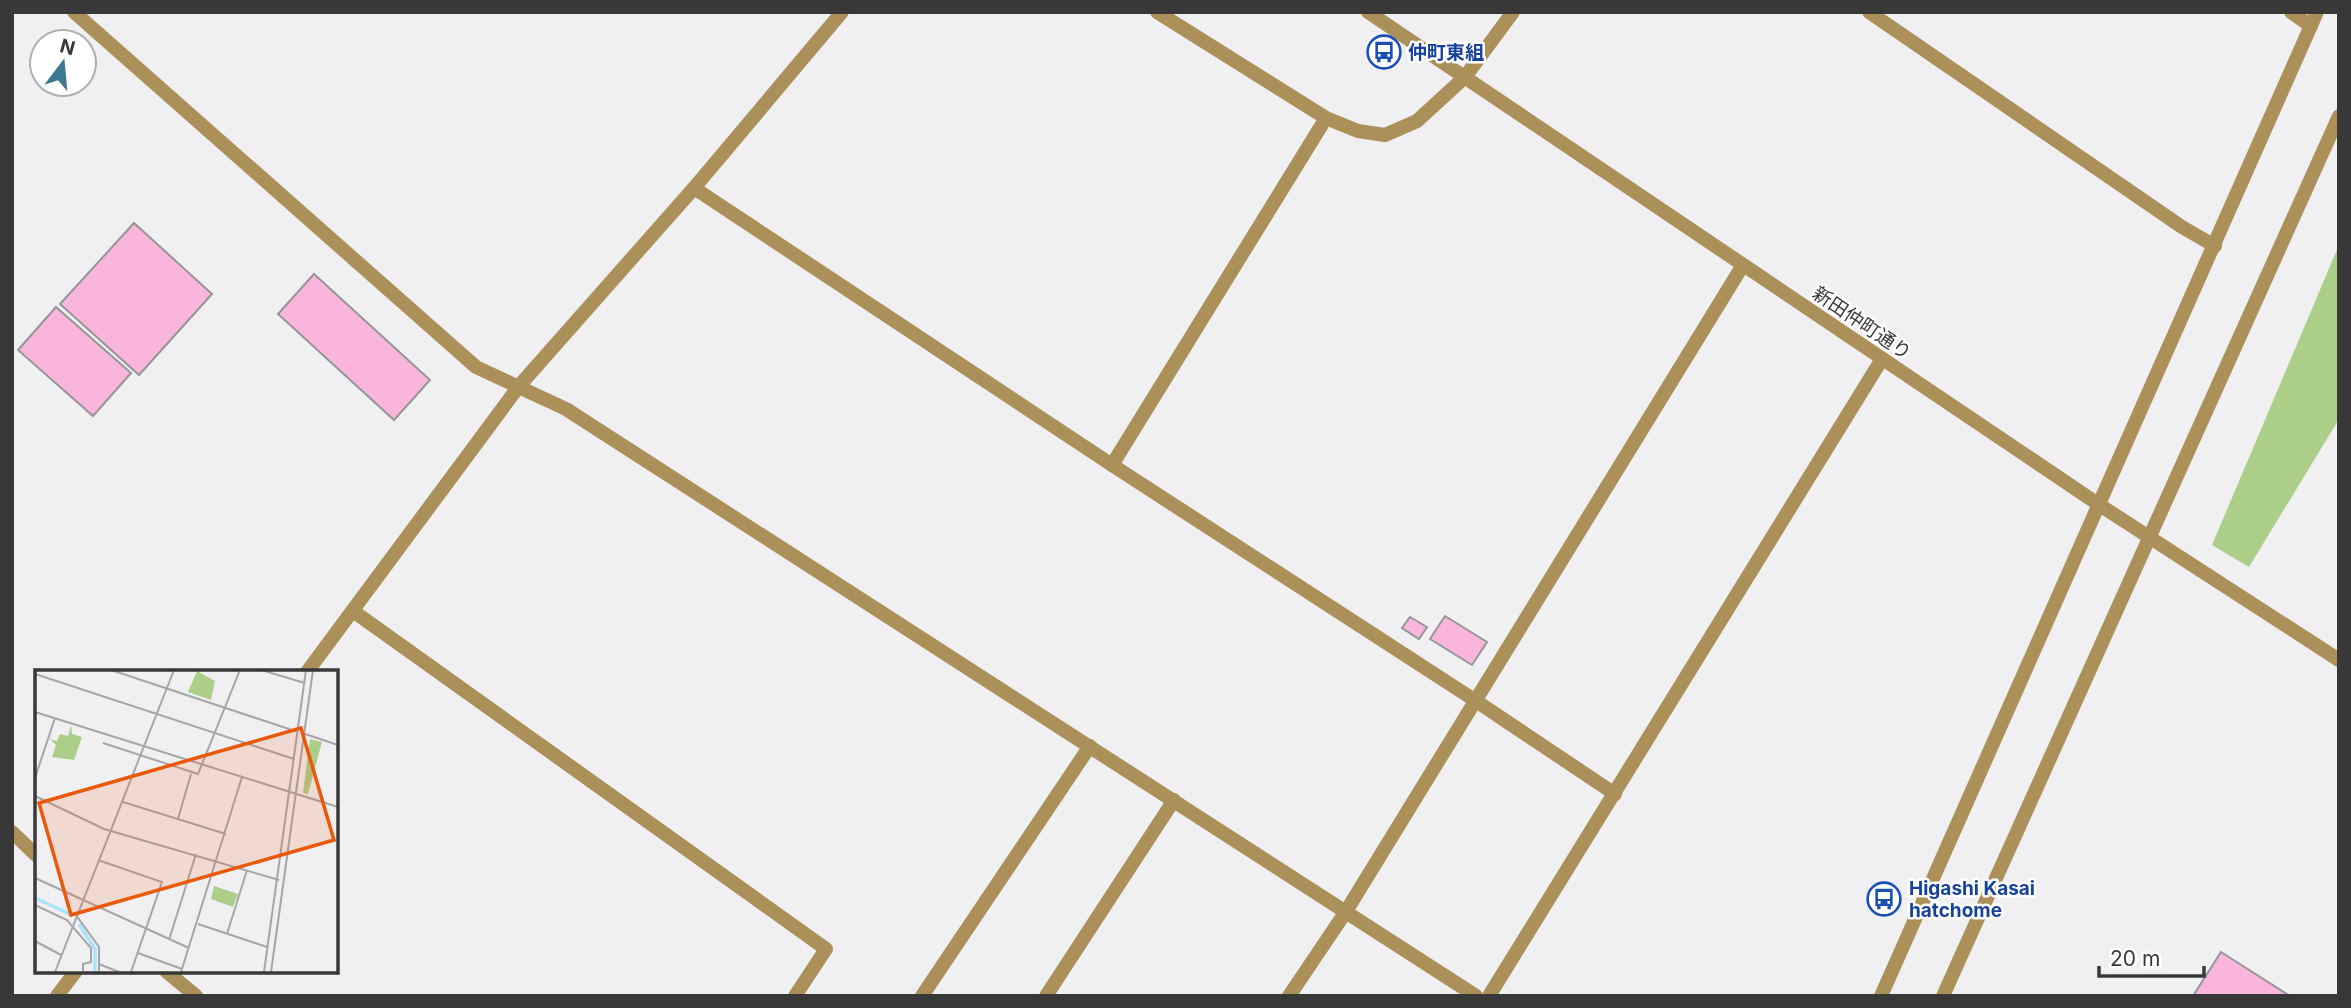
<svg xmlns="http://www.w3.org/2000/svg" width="2351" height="1008" font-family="Inter,'Noto Sans JP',sans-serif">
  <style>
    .green { fill: #abce88 }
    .building { fill: #f9b5db; stroke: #979697; stroke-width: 2 }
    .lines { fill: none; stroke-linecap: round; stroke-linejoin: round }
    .service { stroke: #ab905a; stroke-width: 14 }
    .minor { stroke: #ab905a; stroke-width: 14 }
    .tertiary { stroke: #ab905a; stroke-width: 14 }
    .labels { text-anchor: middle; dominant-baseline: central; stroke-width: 5; stroke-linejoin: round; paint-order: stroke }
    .transit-label { font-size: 19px; font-weight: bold; fill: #164399; stroke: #fff; text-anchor: start }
    .street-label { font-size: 19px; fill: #383839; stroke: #fff }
    .inset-river { fill: none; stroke: #a9e3fc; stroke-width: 3.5 }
    .inset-road { fill: none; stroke: #a6a6a8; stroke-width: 2 }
    .view { fill: #e8590c; fill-opacity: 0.15; stroke: #e8590c; stroke-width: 3.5 }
    .inset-edge { fill: none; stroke: #383839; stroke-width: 3.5 }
  </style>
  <rect width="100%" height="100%" fill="#f0f0f2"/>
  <path class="green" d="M2339,245V419L2249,567L2212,545Z"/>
  <g class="building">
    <path d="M134,223L212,294L139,375L60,304Z"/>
    <path d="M314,274L430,380L394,420L278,314Z"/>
    <path d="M56,307L131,373L93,416L18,350Z"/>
    <path d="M1445,616L1487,642L1472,665L1430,639Z"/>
    <path d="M1410,617L1427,627L1419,639L1402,628Z"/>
    <path d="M2221,952L2290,996H2193Z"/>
  </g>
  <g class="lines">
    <g class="service">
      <path d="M1476,701L1615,794"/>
      <path d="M922,996L1090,746"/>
      <path d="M1489,996L1882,359"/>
    </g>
    <g class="minor">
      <path d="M74,12L476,367L566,409L1476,996"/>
      <path d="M1869,12L2182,227L2215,246"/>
      <path d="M694,188L1112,465L1476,701"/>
      <path d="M1112,465L1326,118"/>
      <path d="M353,611L826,949L795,996"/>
      <path d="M166,971L196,996"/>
      <path d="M1046,996L1174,800"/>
      <path d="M1289,996L1345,913L1743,265"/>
    </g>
    <g class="tertiary">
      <path d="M1157,12L1326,118L1358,131L1385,135L1417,121L1465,77L1513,12"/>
      <path d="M1368,12L2098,504L2339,660"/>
      <path d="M2291,12L2311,26"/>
      <path d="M307,672L519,386L694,188L842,12"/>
      <path d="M12,832L37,856"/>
      <path d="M57,996L76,971"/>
      <path d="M1881,996L2317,12"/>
      <path d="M1943,996L2339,116"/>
    </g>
  </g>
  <defs>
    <symbol id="bus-ring" viewBox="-11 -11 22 22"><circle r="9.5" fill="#fff" stroke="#1a4fb4" stroke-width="1.5"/><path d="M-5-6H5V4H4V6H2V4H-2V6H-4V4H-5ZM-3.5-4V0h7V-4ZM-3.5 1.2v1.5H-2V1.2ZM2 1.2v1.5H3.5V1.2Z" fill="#1a4fb4"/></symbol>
  </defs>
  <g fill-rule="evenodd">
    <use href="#bus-ring" x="1365" y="33" width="38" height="38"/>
    <use href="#bus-ring" x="1865" y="880" width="38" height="38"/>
  </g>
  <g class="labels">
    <g class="transit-label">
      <text x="1408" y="52">仲町東組</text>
      <text x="1909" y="888">Higashi Kasai<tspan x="1909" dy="22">hatchome</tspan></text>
    </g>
    <g class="street-label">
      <text transform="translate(1862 323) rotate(34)">新田仲町通り</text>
    </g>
  </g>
  <g transform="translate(35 670)">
    <rect width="303" height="303" fill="#f0f0f2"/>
    <path d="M162,1L180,11L176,30L153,22ZM36,55L37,64L47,67L39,90L17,87L21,75L15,69L22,71L25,64L33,66ZM275,69L287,72L273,124L268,123ZM179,216L203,224L198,237L176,229Z" fill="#abce88"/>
    <path class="inset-river" d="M0,228L37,245M44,254L60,279V302"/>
    <path class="inset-road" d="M76,0L263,62M226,0L270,13M0,4L259,89M0,42L303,137M270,64L303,75M68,73L163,104L205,0M0,108L20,48M0,126L69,159L244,210M88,132L191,164M143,149L156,104M63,190L127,212L96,302M0,208L154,278M0,235L32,250L56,278V292L48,294V302M41,245L64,277V302M163,254L232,277M192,264L212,200M134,270L161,184M0,271L26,285M103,283L147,299M64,294L84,302M20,302L139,0M146,302L207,107M229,302L271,0M236,302L278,0"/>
    <path class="view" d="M266,58L299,170L36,245L4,133Z"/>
    <rect width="303" height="303" class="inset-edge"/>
  </g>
  <rect width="2351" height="1008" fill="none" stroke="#383839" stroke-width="28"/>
  <g transform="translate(63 63) rotate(16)"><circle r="33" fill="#ffffff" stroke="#afafb0" stroke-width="2"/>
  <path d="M0-5L12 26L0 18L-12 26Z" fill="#3c7990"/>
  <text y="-10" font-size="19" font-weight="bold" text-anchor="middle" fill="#383839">N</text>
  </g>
  <path d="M2099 966v10h105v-10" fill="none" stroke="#383839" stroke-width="3.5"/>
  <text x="2110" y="966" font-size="21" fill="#383839" stroke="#ffffff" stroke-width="5" paint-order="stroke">20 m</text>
</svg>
